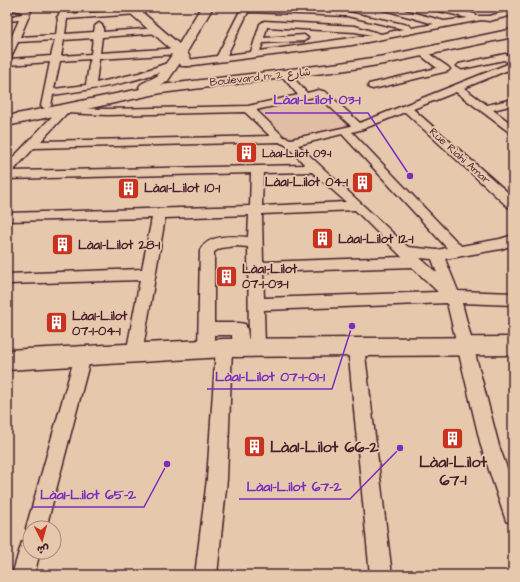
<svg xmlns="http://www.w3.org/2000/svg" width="520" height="582" font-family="'Architects Daughter','Playpen Sans Arabic',sans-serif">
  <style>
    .built { fill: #e2bda6 }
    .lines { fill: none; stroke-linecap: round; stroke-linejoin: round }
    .street-casing { stroke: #4a1f2b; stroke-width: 3 }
    .secondary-casing { stroke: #4a1f2b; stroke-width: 3 }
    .street { fill: #e6c9ad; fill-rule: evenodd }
    .secondary { fill: #e6c9ad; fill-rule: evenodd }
    .labels { text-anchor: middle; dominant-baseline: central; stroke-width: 3.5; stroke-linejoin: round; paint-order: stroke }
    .far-street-label { font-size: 11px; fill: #4a1f2b; stroke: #e6c9ad }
    .far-poi-label { font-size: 11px; font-weight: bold; fill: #4a1f2b; stroke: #e6c9ad; text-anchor: start }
    .poi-label { font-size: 13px; font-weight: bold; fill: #4a1f2b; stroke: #e6c9ad; text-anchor: start }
    .near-poi-label { font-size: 16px; font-weight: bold; fill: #4a1f2b; stroke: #e6c9ad; text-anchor: start }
    .leader { fill: none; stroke: #7b2cbf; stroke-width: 1.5 }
    .callout-dot { fill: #7b2cbf; stroke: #e6c9ad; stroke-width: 1.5 }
    .callout-label { font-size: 14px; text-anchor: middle; font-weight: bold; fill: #7b2cbf; stroke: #e6c9ad; stroke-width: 3.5; stroke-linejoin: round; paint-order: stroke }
  </style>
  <rect width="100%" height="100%" fill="#e6c9ad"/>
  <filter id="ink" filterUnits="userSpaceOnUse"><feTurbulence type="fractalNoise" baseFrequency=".025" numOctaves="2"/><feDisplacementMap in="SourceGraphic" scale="8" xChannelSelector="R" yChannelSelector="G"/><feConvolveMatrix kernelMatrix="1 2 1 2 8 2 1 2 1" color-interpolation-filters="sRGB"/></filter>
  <g filter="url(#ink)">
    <path class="built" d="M320,95L354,125L289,141L255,112Z"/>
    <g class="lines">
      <defs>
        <g id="street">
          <path d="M7,7H21L31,11L20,37L56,35L58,19L57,17L59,15L60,7H68L67,14L135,10L139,12L138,14L67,19L65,34L94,32L95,26L99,23L103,26V32L157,28L160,29L161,31L160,33L102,37L100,53L180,48L185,51L180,54L99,59L96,83L139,73L173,61L170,59L175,56L187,60L217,56L242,7L347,12L408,25L412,28L434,24L381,9L380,7H393L444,21L468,18L431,9L430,7H444L475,14L476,16H489L513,10V15L489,21L481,20L444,27L352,45L186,66L176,62L177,64L175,66C136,83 95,89 53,95L51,106L46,109L41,106L50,62L7,65V47L19,20L7,21V17L22,14V12L8,9ZM248,12L347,16L403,29L381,34L355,26L264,21L260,24L251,52L227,55ZM267,27L355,32L372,35L260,51L263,43L304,41L308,38L304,35L264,38ZM93,38L91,54L61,56L64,40ZM55,40L51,56L10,59L18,42ZM90,59L86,85L54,89L60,61Z"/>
          <path d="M422,49L448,67L450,69L448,71L373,89L369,88L368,86L369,84L437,68L419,54L417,52Z"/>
          <path d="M505,54L513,57V68L464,88L487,105L513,99V105L493,110L513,125V133L509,132L456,92L413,109L513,197V208L508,207L405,112L363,129L352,132L461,246L500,239L513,235V245L501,249L445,259L458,291L513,293V305L462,303L499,446L513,485V524L506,521L481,446L447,303L264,310L265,348L263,353L257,355L251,353L249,348L247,353L241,355L235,353L233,348L232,335H214V349L212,354L206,356L200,354L198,349L200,250C209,234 233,236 248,237L249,215L165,218L142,354L140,359L134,361L128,359L126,354L140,280L7,284V274L142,269L152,218L7,221V213L250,206L251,173L7,179V164L60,108L107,109L248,106L298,95L281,75L286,72L289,73L307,93L319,90L326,92L360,123L510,63L504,60L462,69L457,66L459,64ZM318,96L351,126L291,139L284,137L256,110ZM245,112L270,136L41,141L67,113L107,115ZM342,134L447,248L437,250L408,247L298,145ZM279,142L286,145L305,165L13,171L34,148ZM312,172L346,202L262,206L263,173ZM355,210L402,257L263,262L262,214ZM236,246L248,247L249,344L247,329L245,324L239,323H214V252L221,248ZM420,258L432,259L437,273ZM412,267L438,292L264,298L263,272Z"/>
          <path d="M356,340L362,342L364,347L392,575H370L348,347L350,342Z"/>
          <path d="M224,341L230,343L232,348L227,479L217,575H195L207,479L216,348L218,343Z"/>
          <path d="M83,349L89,351L91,356L46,528H30V536L26,528L75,356L77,351Z"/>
          <path d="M30,539V552H40L34,575H12L22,542Z"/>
        </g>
        <g id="secondary">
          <path d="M123,7H136L179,44L201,7H213L187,52L193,63L191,66H181L180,63L167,82L161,85L340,63L384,56L513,29V37L384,64L340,71L161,93L7,126V116L140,89L139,87L141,84L157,76L174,52Z"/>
          <path d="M513,337V355L224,357L7,370V350L224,339Z"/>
        </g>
      </defs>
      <use href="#street" class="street-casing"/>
      <use href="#secondary" class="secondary-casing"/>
      <use href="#street" class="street"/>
      <use href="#secondary" class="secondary"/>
    </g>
  </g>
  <defs>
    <symbol id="building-square" viewBox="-11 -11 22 22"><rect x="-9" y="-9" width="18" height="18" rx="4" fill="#c8321e" stroke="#e6c9ad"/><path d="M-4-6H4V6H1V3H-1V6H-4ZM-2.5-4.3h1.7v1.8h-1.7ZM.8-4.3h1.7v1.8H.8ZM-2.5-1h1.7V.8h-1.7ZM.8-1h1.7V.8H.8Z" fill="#fff"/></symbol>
  </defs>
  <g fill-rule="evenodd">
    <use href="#building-square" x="234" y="140" width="25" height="25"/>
    <use href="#building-square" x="350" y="170" width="25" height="25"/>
    <use href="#building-square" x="116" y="176" width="25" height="25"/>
    <use href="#building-square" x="310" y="226" width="25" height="25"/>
    <use href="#building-square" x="50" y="232" width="25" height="25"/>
    <use href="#building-square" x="214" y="264" width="25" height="25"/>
    <use href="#building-square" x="44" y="310" width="25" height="25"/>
    <use href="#building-square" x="440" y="426" width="25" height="25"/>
    <use href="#building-square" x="242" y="434" width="25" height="25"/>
  </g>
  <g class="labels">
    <g class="far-street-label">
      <text transform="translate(260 77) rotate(-6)">Boulevard n° شارع 2</text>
      <text transform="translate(460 156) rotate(42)">Rue Riahi Amar</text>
    </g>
    <g class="far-poi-label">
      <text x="262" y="153">Làa1-L.ilot 09-1</text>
    </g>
    <g class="poi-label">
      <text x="348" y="182" text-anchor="end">Làa1-L.ilot 04-1</text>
      <text x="144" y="188">Làa1-L.ilot 10-1</text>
      <text x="338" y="239">Làa1-L.ilot 12-1</text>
      <text x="78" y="245">Làa1-L.ilot 28-1</text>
      <text x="242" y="269">Làa1-L.ilot<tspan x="242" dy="15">07-1-03-1</tspan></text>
      <text x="72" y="316">Làa1-L.ilot<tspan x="72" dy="15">07-1-04-1</tspan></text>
    </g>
    <g class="near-poi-label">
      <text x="270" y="447">Làa1-L.ilot 66-2</text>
      <text x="453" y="462" text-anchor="middle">Làa1-L.ilot<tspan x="453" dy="18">67-1</tspan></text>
    </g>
  </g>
  <path class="leader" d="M410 176L368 113H265M352 326L332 389H207M400 448L350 499H239M167 464L144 507H32"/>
  <g class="callout-dot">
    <circle cx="410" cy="176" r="4"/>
    <circle cx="352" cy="326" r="4"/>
    <circle cx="400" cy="448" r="4"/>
    <circle cx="167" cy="464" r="4"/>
  </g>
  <g class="callout-label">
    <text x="317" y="104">Làa1-L.ilot 03-1</text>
    <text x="270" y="381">Làa1-L.ilot 07-1-01-1</text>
    <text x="294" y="491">Làa1-L.ilot 67-2</text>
    <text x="88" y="499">Làa1-L.ilot 65-2</text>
  </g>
  <rect width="520" height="582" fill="none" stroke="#e6c9ad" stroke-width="24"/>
  <rect x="12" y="12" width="496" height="558" fill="none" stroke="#4a1f2b" stroke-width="1.5" filter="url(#ink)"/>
  <g transform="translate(42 540) rotate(174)"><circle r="19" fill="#e6c9ad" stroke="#a88579"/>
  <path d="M0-3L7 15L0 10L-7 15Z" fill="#c8321e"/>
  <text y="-6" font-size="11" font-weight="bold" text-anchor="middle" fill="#4a1f2b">ش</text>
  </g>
</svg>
